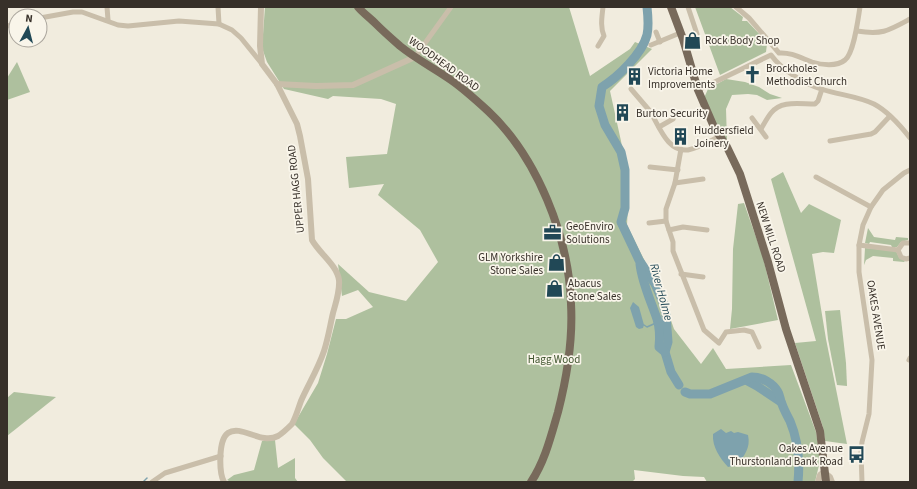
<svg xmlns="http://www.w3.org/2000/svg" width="917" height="489" font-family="'Source Sans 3',sans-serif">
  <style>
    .green { fill: #aec09e }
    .water { fill: #7ea2ad }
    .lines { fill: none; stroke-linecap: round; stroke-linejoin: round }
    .stream { stroke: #7ea2ad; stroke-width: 1.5 }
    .river { stroke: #7ea2ad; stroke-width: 9 }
    .minor { stroke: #c9beaa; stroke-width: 5 }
    .tertiary { stroke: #c9beaa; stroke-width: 6 }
    .primary { stroke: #786a5b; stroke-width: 8 }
    .labels { text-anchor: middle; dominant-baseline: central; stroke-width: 3.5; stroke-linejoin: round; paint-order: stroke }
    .poi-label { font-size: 11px; fill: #373029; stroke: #f9f5ea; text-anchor: start }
    .street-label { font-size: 11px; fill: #373029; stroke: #f9f5ea }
    .park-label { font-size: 11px; fill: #3f542e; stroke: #f9f5ea }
    .water-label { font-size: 12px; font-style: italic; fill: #214856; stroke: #f9f5ea }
  </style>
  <rect width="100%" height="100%" fill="#f1ecde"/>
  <g class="green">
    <path d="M265,7H569L590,76L630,49L635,42L652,49L610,91L621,141L629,186L627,225L664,300L674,329L701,364L713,348L726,369L791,365L816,432L820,461L815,482H707L704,477L683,476L634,470L635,479L632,482H347L323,458L310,440L294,424L318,383L327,354L336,319H346L373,307L358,290L342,296L338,264L369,292L406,301L438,262L420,230L378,195L384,184L349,188L346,157L387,154L396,104L381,99L333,96L328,99L284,89L267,62L262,48Z"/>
    <path d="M695,7H730L743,17L742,21H747L765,40L767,44L766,52L720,75Z"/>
    <path d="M17,62L30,92L7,100V78Z"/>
    <path d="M726,79L745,82L759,87L770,94L782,98L767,100L757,95L748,94L732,95L726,109L727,140L720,133L704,98L708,89Z"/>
    <path d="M783,172L801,213L809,204L841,220L834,253L823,252L812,254L826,339L847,444L825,441L823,427L795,343L816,341L771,179Z"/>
    <path d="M744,203L763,257L778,320L730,329L732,309L733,249L738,204Z"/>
    <path d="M868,228L874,237L895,240L896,237L908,238V240L901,242L897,247H892L891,245L870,242L869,244L865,243Z"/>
    <path d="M865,248L896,251L899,257L905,261L904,262L893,261V258L873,256L866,260L864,265Z"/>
    <path d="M840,310L846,363L847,386L837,385L828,339L825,311Z"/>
    <path d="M14,392L56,397L7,436V398Z"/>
    <path d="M275,440L278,468L295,458V478L298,482H231L227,480L234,475L254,470L262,441Z"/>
  </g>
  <g class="water">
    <path d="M633,302L639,307L644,325L643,328L639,329L636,327L630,308Z"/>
    <path d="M721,429L726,433L731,431L734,433L738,432L748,435C751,448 744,456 737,465L728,467C720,458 712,447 713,434Z"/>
  </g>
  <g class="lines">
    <g class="stream">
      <path d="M644,325L647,327L658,322"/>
      <path d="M143,482L147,478"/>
    </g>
    <g class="river">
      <path d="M647,7C648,16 649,26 647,35C642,54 618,77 602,87L599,106L605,125L621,152L625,170V208L621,222L639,260L655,284L663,302L666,315L668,342L665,352L671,372L679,385"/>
      <path d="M640,264C642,283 651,301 657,319C660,328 660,338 659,347L665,352"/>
      <path d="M746,380L757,386L781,402"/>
      <path d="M685,392L690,394H710L752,377C762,377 773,383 778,392C780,395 780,400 782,404C784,410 787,415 790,421C798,440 800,461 798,482"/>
    </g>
    <g class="minor">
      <path d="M107,7L108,20"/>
      <path d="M218,7L219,24"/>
      <path d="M688,7L697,34"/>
      <path d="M736,7L749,18L779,53C791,52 801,58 812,62C821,65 837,67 845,60C854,53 858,19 860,7"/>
      <path d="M40,18L73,12H82L118,25L128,26L179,21L219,24L232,30L241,38L262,64"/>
      <path d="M7,26L16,24"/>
      <path d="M857,31C882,35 888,31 910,19"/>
      <path d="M656,32L660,42"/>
      <path d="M651,45L680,33"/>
      <path d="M598,46L604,36C600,26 602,17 603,7"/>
      <path d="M415,57L451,7"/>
      <path d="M631,89C637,96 643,103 649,110C659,124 666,152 688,150C699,148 710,141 720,136"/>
      <path d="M698,90L771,55C782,70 803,83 821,89C839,95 857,96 874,104C889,112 900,125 910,138"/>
      <path d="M752,118L766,137"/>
      <path d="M659,127L673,119"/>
      <path d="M761,129C764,124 767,118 771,113C781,100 799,104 815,104L818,101L822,89"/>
      <path d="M830,141L871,134L875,132L890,116"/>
      <path d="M681,149L675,183L666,209V221L673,242V251L704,330L719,343L726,332L744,330L752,332L759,347"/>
      <path d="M650,167L678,170"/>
      <path d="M816,177L871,207"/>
      <path d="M675,183L703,179"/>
      <path d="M649,223L666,221"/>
      <path d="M669,230L683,227L707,230"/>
      <path d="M910,243H903L898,250L901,257L906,259L910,258"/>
      <path d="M859,245L898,250"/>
      <path d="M681,274L703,277"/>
      <path d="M909,360L910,358"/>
      <path d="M152,482L165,473L221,456"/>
      <path d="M862,482L861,453L862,442L869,414L872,360L859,272V245L863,225L871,207L883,190L904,173L910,170"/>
    </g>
    <g class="tertiary">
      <path d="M277,84L316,86L353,85L415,57"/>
      <path d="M224,482C219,473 218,440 228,433C241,424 261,445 278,436C283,433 288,428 292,424C296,417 298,409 301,401C308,385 318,369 324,351C328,339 330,326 333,313C336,302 340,291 339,280C337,265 319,253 312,240L308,179L300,136L297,124L277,84L262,64L260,46L261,7"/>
      <path d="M818,482L820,475L824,472L830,477L832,482"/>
    </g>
    <g class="primary">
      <path d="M358,7C363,13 370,18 376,24C384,32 392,39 400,46C416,59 434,68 451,80C464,89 476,100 488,111C537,157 569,237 571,304C573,340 567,377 558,412C551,436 545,461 531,482"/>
      <path d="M671,7L683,39L698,90L714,127L727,147L740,174L768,262L786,329L820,431L826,482"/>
    </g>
  </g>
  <defs>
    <symbol id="shop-bare" viewBox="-9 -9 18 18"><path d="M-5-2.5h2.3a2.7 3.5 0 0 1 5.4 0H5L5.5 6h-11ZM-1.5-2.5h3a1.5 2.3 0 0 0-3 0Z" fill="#214856" stroke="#f9f5ea" stroke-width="2.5" paint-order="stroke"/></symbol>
    <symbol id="church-bare" viewBox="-9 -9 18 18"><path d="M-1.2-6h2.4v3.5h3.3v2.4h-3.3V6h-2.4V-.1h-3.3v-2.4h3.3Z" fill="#214856" stroke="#f9f5ea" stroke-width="2.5" paint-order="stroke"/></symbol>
    <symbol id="building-bare" viewBox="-9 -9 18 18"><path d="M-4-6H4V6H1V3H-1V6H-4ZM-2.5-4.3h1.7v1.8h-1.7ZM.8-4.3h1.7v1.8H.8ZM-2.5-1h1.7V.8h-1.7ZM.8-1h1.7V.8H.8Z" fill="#214856" stroke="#f9f5ea" stroke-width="2.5" paint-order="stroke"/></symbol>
    <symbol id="office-bare" viewBox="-9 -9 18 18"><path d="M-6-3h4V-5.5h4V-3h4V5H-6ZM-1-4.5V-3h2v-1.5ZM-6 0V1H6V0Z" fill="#214856" stroke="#f9f5ea" stroke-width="2.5" paint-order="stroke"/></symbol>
    <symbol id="bus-bare" viewBox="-9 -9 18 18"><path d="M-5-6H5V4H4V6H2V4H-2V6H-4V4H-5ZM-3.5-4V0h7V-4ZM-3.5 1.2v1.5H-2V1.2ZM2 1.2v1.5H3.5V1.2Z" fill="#214856" stroke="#f9f5ea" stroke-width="2.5" paint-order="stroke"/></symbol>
  </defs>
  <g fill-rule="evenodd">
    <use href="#shop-bare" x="680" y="28" width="25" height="25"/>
    <use href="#church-bare" x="740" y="62" width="25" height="25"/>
    <use href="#building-bare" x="622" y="64" width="25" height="25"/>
    <use href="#building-bare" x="610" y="100" width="25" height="25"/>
    <use href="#building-bare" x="668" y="124" width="25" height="25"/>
    <use href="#office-bare" x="540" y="220" width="25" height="25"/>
    <use href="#shop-bare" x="544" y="250" width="25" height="25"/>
    <use href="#shop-bare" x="542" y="276" width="25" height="25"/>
    <use href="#bus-bare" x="844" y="442" width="25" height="25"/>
  </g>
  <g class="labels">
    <g class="poi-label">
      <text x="705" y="40">Rock Body Shop</text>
      <text x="766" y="68">Brockholes<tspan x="766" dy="13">Methodist Church</tspan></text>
      <text x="648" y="71">Victoria Home<tspan x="648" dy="13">Improvements</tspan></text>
      <text x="636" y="113">Burton Security</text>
      <text x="694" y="130">Huddersfield<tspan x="694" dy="13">Joinery</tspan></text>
      <text x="566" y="226">GeoEnviro<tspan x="566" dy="13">Solutions</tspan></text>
      <text x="543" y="257" text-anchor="end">GLM Yorkshire<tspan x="543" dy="13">Stone Sales</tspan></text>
      <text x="568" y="283">Abacus<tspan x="568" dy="13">Stone Sales</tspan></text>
      <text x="843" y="448" text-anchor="end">Oakes Avenue<tspan x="843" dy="13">Thurstonland Bank Road</tspan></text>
    </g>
    <g class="street-label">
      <text transform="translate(444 64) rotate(36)">WOODHEAD ROAD</text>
      <text transform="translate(296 189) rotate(-96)">UPPER HAGG ROAD</text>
      <text transform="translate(771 237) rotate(72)">NEW MILL ROAD</text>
      <text transform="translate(876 315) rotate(81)">OAKES AVENUE</text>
    </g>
    <g class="park-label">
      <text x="554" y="359">Hagg Wood</text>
    </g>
    <g class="water-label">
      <text transform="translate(661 292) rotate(75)">River Holme</text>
    </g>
  </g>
  <rect width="917" height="489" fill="none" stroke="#373029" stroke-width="16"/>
  <g transform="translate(28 28) rotate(7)"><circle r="19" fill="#f9f5ea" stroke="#aba69d"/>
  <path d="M0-3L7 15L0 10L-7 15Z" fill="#214856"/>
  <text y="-6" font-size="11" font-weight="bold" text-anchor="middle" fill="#373029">N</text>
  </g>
</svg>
